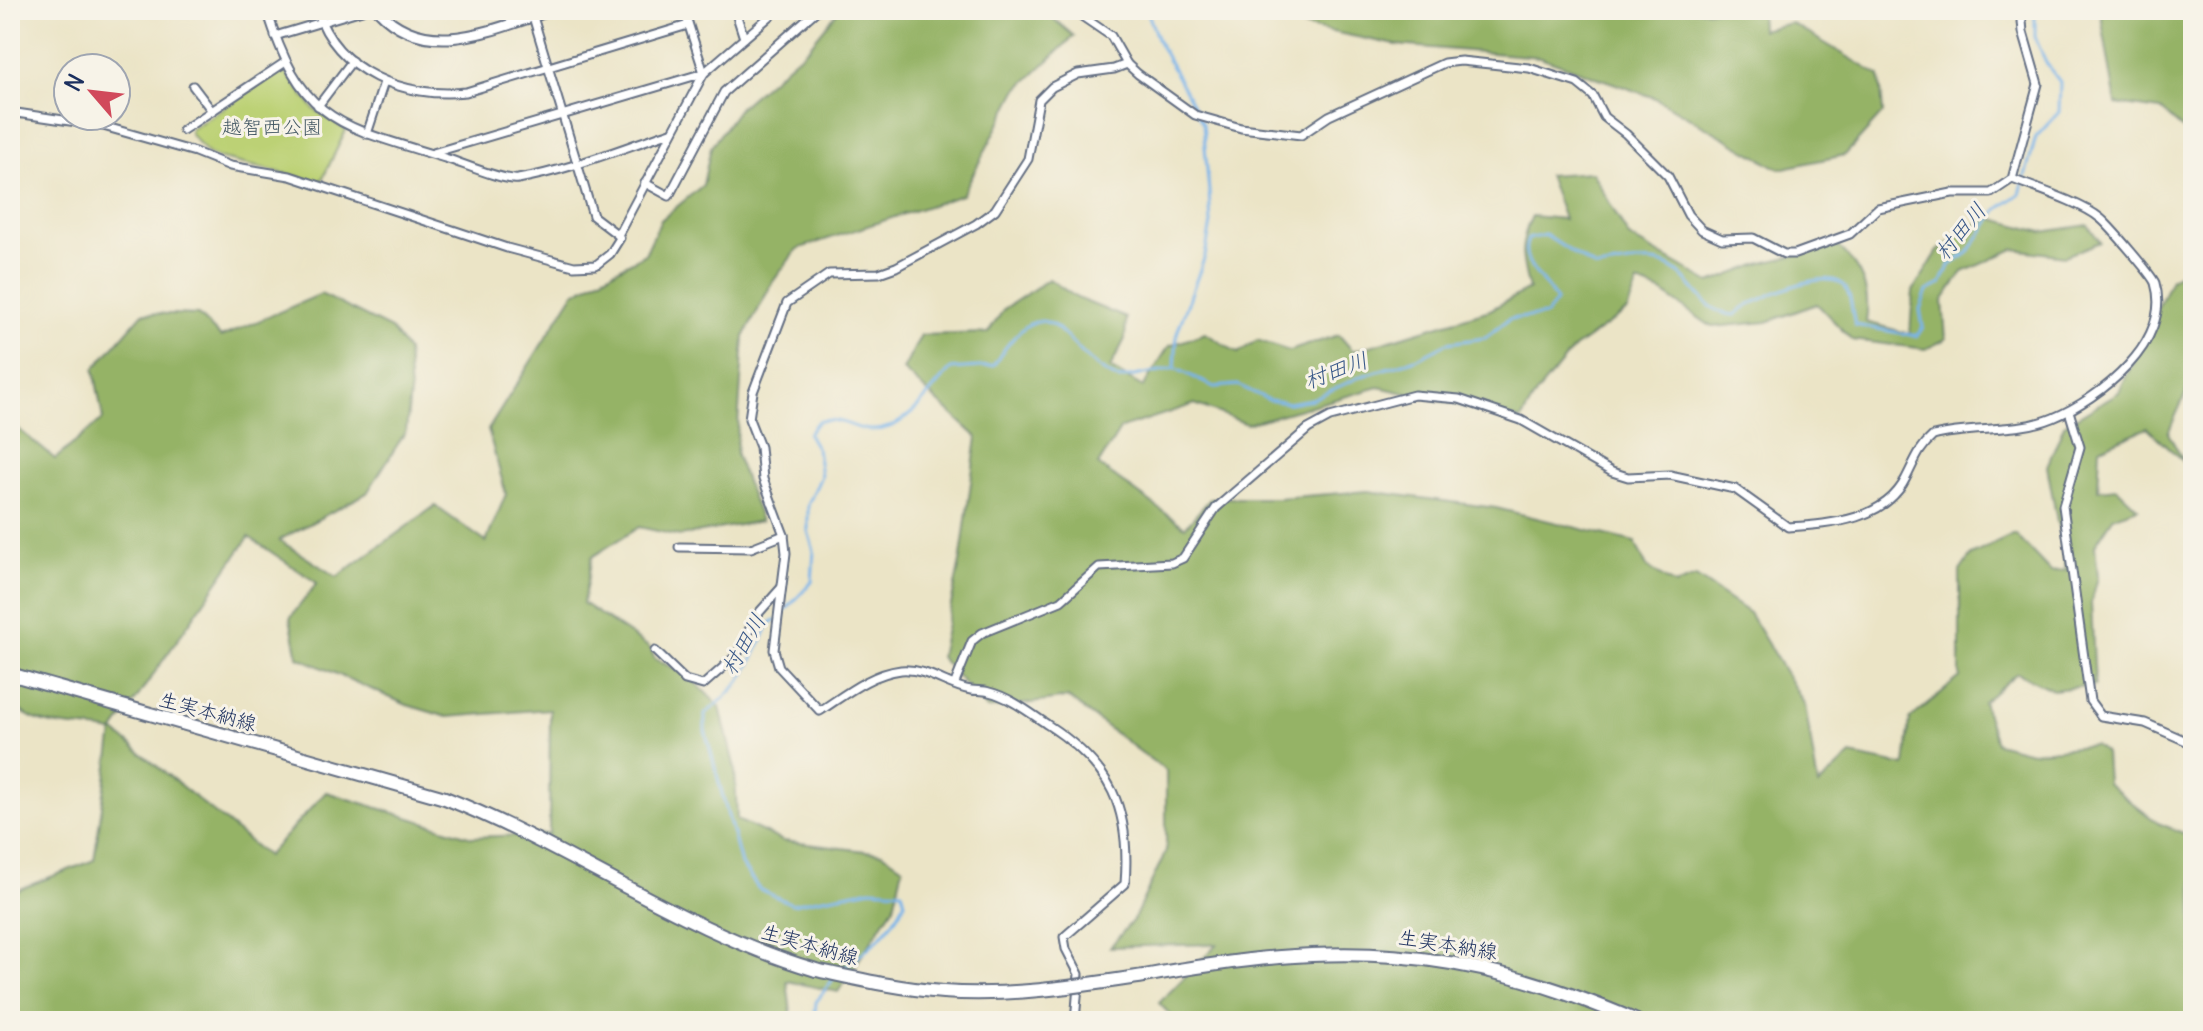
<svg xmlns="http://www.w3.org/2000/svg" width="2203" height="1031" font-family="Delius,'Klee One',sans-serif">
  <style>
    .green { fill: #bcd175; stroke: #6c806a; stroke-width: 2 }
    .forest { fill: #95b366; stroke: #587162; stroke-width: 2; fill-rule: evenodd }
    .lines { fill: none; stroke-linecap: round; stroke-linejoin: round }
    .stream { stroke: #78b4ea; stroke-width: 3 }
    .minor-casing { stroke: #646e82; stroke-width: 11 }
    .tertiary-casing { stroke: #646e82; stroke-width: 13 }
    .primary-casing { stroke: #646e82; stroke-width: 16 }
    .minor { stroke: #fff; stroke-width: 7 }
    .tertiary { stroke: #fff; stroke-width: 9 }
    .primary { stroke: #fff; stroke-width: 12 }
    .primary-bridge-casing { stroke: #646e82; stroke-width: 16; stroke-linecap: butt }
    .primary-bridge { stroke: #fff; stroke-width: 12 }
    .labels { text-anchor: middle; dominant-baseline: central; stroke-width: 6; stroke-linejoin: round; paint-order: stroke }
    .park-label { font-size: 20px; fill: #435864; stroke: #f7f3e8 }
    .street-label { font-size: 20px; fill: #1b2f5e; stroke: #f7f3e8 }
    .water-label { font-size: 22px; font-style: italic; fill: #375788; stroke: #f7f3e8 }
  </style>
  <rect width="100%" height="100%" fill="#f7f3e8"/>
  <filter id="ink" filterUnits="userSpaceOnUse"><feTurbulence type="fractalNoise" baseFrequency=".0125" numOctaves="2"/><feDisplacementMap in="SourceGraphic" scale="16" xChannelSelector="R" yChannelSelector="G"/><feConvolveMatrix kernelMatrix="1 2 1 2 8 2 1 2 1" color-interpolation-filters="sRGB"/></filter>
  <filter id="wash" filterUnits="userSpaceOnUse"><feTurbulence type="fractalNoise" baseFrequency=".006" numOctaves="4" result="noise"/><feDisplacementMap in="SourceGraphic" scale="32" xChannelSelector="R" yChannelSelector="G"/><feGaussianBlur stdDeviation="1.8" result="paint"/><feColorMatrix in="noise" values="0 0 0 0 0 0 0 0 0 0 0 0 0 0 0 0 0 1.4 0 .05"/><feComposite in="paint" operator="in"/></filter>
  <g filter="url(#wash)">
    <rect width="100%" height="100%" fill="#ebe4c6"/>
    <path class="green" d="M279,72L287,74L314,109L346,130L321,182L222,159L208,154L190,133L191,129Z"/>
    <g class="forest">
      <path d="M839,10H1043L1074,36L1017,90L962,195L797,249L772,283L744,337L736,455L761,521L680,536L639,527L592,557L583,603L650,648L655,659L689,676L720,707L735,769L737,820L783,841L882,853L903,867L894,906L838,992L787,981L792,1021H10V893L94,860L113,732C79,724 33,732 10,700V422L55,459L103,419L94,369L143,313L198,315L221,337L321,294L391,329L407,351L410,394L406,431L367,493L279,540L337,577L435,506L486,542L506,494L488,430L574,293L645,254L661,220L703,185L711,147L740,107L808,48ZM249,537L317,583L290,618L298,657L407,705L447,717L550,709L549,834L472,837L326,792L267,856L114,731Z"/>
      <path d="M1238,10H1760L1761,30L1791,23L1880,76L1883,113L1845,155L1779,169L1655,98L1540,57L1396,45L1293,24L1244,18Z"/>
      <path d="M2100,10H2193V138L2161,110L2116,104Z"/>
      <path d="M1592,172L1629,237L1710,283L1762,263L1837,246C1861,267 1871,290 1866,322L1910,334L1913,291L1938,251L1987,217L2042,232L2088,225L2100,242L2065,256L2014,249L1963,272L1943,301L1946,339L1926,349L1852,340L1817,304L1767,322L1712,327L1661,292L1638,283L1627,311L1574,348L1536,394L1521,420L1379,387L1247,424L1195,404L1121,428L1098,465L1185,527L1211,498H1278L1368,491L1496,508L1635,542L1647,567L1675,585L1696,577L1749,613L1805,705L1818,786L1851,755L1905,766L1910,719L1960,677V571L1971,555L2015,534L2051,572L2066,570L2047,466L2064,425L2119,392L2171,279L2193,263V351L2186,393L2168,433L2184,462L2147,428L2100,448L2098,490L2117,488L2138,508L2114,516L2095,545L2098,577L2091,603L2095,685L2053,690L2017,673L1983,702L1996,743L2031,752L2094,745L2105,753L2107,783L2158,823L2193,837V1021H1176L1159,1003L1217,944L1110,947L1134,919L1166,851V771L1068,698L987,709L940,657L961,557L977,437L903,370L921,335L988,333L1004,309L1049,279L1077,298L1126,318L1125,339L1110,368L1143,387L1169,346L1205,333L1238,353L1257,340L1289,351L1339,335L1353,351L1490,310L1529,289C1521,259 1518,244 1532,216L1564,219L1548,175Z"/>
    </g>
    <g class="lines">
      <g class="stream">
        <path d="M1147,10L1158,41L1203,124L1209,192L1211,223L1205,256L1177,333L1175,367"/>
        <path d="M781,615L812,582L814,551L808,531V505L821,476L817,449L808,434L818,421C846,417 854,431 873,430C908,430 930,390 951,369L993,366C1054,269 1058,355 1119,379L1175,368L1214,387L1238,385L1269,400L1289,403L1312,399L1362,376L1416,359L1447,343L1485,338L1509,319L1546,315L1556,301C1546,280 1517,263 1528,239L1545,235L1596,268C1617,266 1638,259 1659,263C1694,271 1697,313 1735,315C1751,301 1830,263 1846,288C1852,297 1852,315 1855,325L1917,336L1923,327L1920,309L1927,291L1941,284L1949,266L1968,253L1997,210L2020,194L2036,137L2059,112L2060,82L2046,63L2035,37V10"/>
        <path d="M775,620L769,624C749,668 746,683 705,714V730L741,864L759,889L792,904L871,889L902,891L905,902C890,932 867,951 840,970"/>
        <path d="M814,1021L816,1002L833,979"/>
      </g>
    </g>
  </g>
  <g filter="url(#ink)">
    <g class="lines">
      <defs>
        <g id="minor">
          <path d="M267,10C302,125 342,126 448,159C464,164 503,181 518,179C570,170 622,148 671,132"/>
          <path d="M317,10C337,73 406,99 466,92L688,25"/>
          <path d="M531,10L593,216L618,235L704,73L777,10"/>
          <path d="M735,10L744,38"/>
          <path d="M1073,10L1111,36L1127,64L1138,74L1195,115L1241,128L1301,135L1329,116L1444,63L1461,61L1529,68L1577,83L1593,96L1604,117L1626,134L1668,176L1688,215L1702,230L1722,239L1753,238L1784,254H1795L1850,234L1878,208L1952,193H1991L2012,179L2038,84L2023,32L2021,10"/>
          <path d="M275,36L362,10"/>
          <path d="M193,86L212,111"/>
          <path d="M318,106L352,61"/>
          <path d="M10,112L103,126L195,152L230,166L290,176L507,248L574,266L596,265L610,254L620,238L618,235"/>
          <path d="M183,130L284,63"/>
          <path d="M367,134L384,82"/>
          <path d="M433,153L704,73L684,10"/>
          <path d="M645,183L669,196L724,92L817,10"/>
          <path d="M2069,411L2080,447L2063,506L2090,701L2101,716L2145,723L2193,744"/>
          <path d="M679,547L751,548L784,535"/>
          <path d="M655,651L685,680L703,685L737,655L756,616L781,588"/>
          <path d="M955,683L972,641L982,633L1061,601L1099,567L1172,563L1183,558L1216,508L1308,429L1330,417L1414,395L1459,399L1521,420L1612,472L1628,477L1670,475L1735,489L1788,527C1830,524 1885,521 1906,478C1915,461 1918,449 1933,436C1971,426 2017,433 2053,418C2099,399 2173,342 2155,283C2152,275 2108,224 2100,218C2082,203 2035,188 2012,179"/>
          <path d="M1075,1021L1079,974L1066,949L1064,937L1125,884C1131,808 1111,766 1048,725C1030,713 1010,697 989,692C984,690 977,691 971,690C947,686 928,668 901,670C870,674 846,694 820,711L779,667L774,650L786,553L784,535L763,479L760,447L749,419L753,392L787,303L829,274L879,273L896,267L976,224L995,210L1028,159L1039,100L1052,87L1078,74L1114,69L1127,64"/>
        </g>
        <path id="tertiary" d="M378,10C427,63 495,28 553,10"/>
        <g id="primary">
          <path d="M10,674L445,798C574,849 681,930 816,970"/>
          <path d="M1144,976C1337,941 1455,943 1637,1021"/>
        </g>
      </defs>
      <use href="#minor" class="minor-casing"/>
      <use href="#tertiary" class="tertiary-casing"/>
      <use href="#primary" class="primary-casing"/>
      <use href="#minor" class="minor"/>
      <use href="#tertiary" class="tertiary"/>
      <use href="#primary" class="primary"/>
      <defs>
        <path id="primary-bridge" d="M816,970C858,979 900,989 943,992C1011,997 1078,986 1144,976"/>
      </defs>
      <use href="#primary-bridge" class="primary-bridge-casing"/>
      <use href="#primary-bridge" class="primary-bridge"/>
    </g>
  </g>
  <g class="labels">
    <g class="park-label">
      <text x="272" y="126">越智西公園</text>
    </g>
    <g class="street-label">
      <text transform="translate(208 711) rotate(15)">生実本納線</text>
      <text transform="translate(810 944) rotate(16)">生実本納線</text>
      <text transform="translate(1448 944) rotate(9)">生実本納線</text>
    </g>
    <g class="water-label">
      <text transform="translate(1960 231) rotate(-50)">村田川</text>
      <text transform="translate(1336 370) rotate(-20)">村田川</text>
      <text transform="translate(743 644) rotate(-60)">村田川</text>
    </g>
  </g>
  <rect width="2203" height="1031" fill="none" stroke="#f7f3e8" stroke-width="40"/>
  <g transform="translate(92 92) rotate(298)"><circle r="38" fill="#f7f3e8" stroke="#9fa5b1" stroke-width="2"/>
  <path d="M0-6L14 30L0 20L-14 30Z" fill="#d1495b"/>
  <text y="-12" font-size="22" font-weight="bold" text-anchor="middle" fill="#1b2f5e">N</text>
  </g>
</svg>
